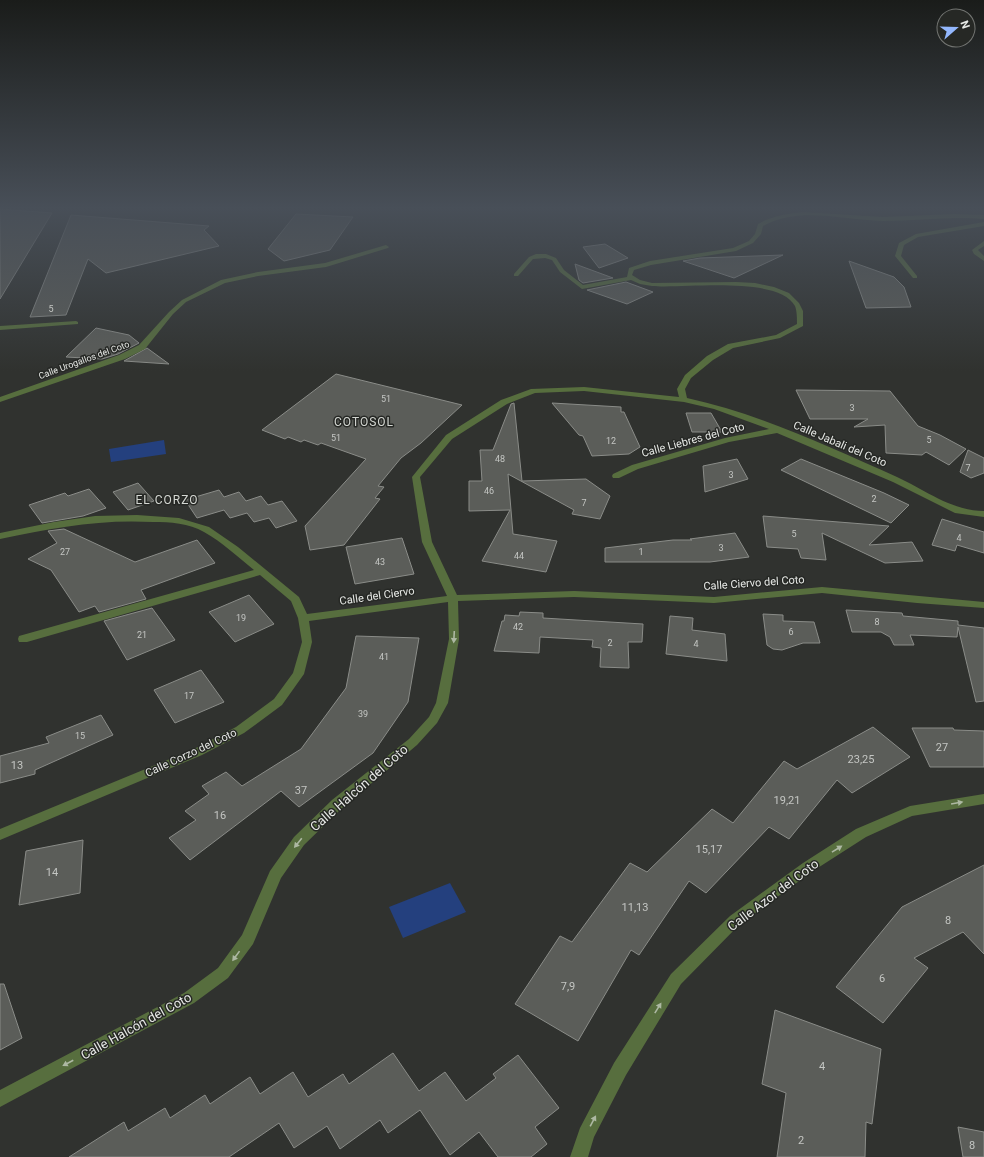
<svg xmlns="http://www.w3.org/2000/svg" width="984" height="1157" font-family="Roboto,sans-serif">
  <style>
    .water { fill: #24407e }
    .building { fill: #5b5d59; stroke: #8a8c88 }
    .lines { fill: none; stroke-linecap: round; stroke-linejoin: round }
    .minor { fill: #576e3e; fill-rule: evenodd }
    .oneway { fill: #adb8a3 }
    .labels { text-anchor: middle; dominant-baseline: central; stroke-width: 3; stroke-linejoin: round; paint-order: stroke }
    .number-label { font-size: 9px; fill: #c4c6c3 }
    .far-street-label { font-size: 9px; fill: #e7e9e6; stroke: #262825 }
    .street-label { font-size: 11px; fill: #e7e9e6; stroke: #262825 }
    .near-number-label { font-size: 11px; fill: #c4c6c3 }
    .neighbourhood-label { font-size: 12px; letter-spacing: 1px; fill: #d4d7d2; stroke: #262825 }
    .near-street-label { font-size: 13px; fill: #e7e9e6; stroke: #262825 }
  </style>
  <rect width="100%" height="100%" fill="#30322f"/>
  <g class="water">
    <path d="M164,440L166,454L111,462L109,449Z"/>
    <path d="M450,883L466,912L403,938L389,907Z"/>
  </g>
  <g class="building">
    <path d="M0,209L52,213L0,299Z"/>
    <path d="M296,214L353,217L330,250L284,261L268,249Z"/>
    <path d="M71,215L209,226L204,230L219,246L106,273L88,259L66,315L30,317Z"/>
    <path d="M605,244L628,258L599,268L583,247Z"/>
    <path d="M783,255L734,278L683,261L700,258Z"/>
    <path d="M849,261L894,277L904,287L911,307L866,308Z"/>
    <path d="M575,264L613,278L583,283L579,280Z"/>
    <path d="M626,282L653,292L627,304L587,290Z"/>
    <path d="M96,328L129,335L139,343L118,354L102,359L66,357Z"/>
    <path d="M147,348L169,364L124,361Z"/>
    <path d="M336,374L462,405L421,443L401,458L378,486L384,487L375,498L380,499L344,545L310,550L305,526L366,459L321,443L318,445L304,440L301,442L288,437L285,439L262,430Z"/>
    <path d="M796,390L890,391L918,426L940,435L966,449L949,465L926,452L922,455L886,453L885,425L854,427L868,419H810Z"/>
    <path d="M514,403L522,481L586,479L610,496L600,519L572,514L574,510L508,474L513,534L557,541L546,572L482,561L510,510L469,511V481H482L480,450H493L511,404Z"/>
    <path d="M552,403L621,407V412H624L640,447L629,454L592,456L583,436L579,435Z"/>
    <path d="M686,413H711L722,432H692Z"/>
    <path d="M968,450L984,458V473L971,478L960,472Z"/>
    <path d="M737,459L748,479L705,492L703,466Z"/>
    <path d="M801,459L884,493L909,505L891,523L781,470Z"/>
    <path d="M138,483L154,501L128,510L113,492Z"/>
    <path d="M89,489L106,508L83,516L42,523L29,505L65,493L68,496Z"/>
    <path d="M219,490L224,497L239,492L246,501L261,496L268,505L282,501L297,521L276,528L269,518L254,522L247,513L230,518L224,510L197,518L185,500Z"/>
    <path d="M763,516L889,526L869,545L912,542L923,561L885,563L822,533L826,560L801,558L798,549L767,547Z"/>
    <path d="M942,519L984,532V553L957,545L955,551L932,545Z"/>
    <path d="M64,529L135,562L197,540L215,563L141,590L146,599L99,612L95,606L79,612L51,570L28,559L57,543L48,531Z"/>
    <path d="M735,533L749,557L710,562H605V548L673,540H692L690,539Z"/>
    <path d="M402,538L414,574L355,584L346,547Z"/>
    <path d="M249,595L274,624L235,642L209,612Z"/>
    <path d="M152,608L175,640L127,660L104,621Z"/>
    <path d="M846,610L902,613L903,616L958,621V625L984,628V701L976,702L958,627L957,637L910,635L914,645H894L890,637L881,632H852Z"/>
    <path d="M520,612L543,613V618L643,624L642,642H628L629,668L600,667L601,648L592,647L593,640L540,637L539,653L494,651L502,621H504L505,615L519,616Z"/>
    <path d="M763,614L783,615V621L814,622L820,643H803L782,650L773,649L767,645Z"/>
    <path d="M670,616L693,618L692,630L725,634L727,661L666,654Z"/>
    <path d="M356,636L419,638L408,702L373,753L299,807L281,791L190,860L169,838L196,820L185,811L209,794L202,786L226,772L242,786L301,749L346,688Z"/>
    <path d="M201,670L224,702L175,723L154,690Z"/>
    <path d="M101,715L113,735L35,770V774L0,783V756L49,743L46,737Z"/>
    <path d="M873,727L910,757L852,793L837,780L789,839L769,827L706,893L689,881L639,955L631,950L578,1041L515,1004L560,936L572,942L630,863L647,872L712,809L733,823L784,761L797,769Z"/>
    <path d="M912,728H953L954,730L984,731V767H930Z"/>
    <path d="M83,840L80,893L19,905L26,851Z"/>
    <path d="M984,865V954L963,932L914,958L928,968L883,1023L836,987L902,907Z"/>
    <path d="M0,984H4L22,1038L0,1050Z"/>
    <path d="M775,1010L881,1049L872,1124L866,1122L865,1157H777L786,1093L762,1084Z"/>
    <path d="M393,1053L419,1091L445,1072L466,1101L496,1078L493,1074L518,1055L559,1108L535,1127L547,1144L531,1157H498L479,1132L450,1155L420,1110L388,1133L380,1120L340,1149L327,1126L294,1148L279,1123L229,1157H69L124,1122L128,1131L165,1108L170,1118L205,1095L210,1104L250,1077L260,1094L293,1072L308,1097L343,1074L349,1084Z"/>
    <path d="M958,1127L984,1132V1157H963Z"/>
  </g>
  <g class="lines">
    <g class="minor">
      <path d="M802,212L883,217L954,214L984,215V219C950,216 917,221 883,221C843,220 799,206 763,226L761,234L753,243L736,251L651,265L634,270L632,275L640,280L652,283L736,282L755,283L774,287L789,293L799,303L803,311V326L780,338L733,348L713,360L691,378L685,389L687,398C760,414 830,447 897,477C925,490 952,511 984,511V517L955,513L893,482L777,433L729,442L638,469L619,478H613L612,476L613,474L632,465L725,438L769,429L714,409L684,402L584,391L535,393L507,404L452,439L420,477L432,542L457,595L574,591L714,597L822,587L984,602V608L917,603L822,593L714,603L574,597L458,601L459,639L448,703L437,723L417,745L342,808L304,845L281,878L253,944L228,978L194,1003L0,1107V1090L184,993L218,968L242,935L270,871L294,837L332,800L409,739L429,717L436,703L449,639L448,602L309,621L312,642L304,674L282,705L244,733L202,755L0,840V829L194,749L236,727L274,699L293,673L302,642L298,618L291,601L260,575L27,642H19L18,639L19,636L254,570C238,557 222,542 204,532C189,523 170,522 153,522C99,519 53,528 0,539V533L54,522L95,516L137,515L179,518L209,527L238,547L299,597L307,614L447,596L422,542L412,477L446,435L501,400L531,389L584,387L679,397L677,389L685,375L707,356L728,344L776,335L797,324C797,319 797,311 795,306C778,275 683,289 652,286L640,284L631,280L582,289L560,272L552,260L545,258L533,259L518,276H514V274L529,257L536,254H546L556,258L564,270L583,285L627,277L629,268L650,261L733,248L749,241L755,234L758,224C772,216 786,214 802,212Z"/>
      <path d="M984,222V226L918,237L904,245L901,256L917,276V278H913L895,256L899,243L916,234Z"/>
      <path d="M984,241V246L978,250L984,256V261L974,254L972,250Z"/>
      <path d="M386,245L389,247L388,248L326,267L258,276L225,283L186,302L173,314L145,349L125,359L0,402V397L119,355L139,345L169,312L182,300L221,280L258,272L325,263Z"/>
      <path d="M76,321L78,322V324L0,330V326Z"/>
      <path d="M984,794V804L912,816L866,837L813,871L740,924L681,984L626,1075L594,1137L588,1157H570L580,1128L614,1063L671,974L730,916L803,863L856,829L910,806Z"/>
    </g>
  </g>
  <defs><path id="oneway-solid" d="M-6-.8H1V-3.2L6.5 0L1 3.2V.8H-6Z"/></defs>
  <g class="oneway">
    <use href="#oneway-solid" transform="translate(454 637) rotate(93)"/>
    <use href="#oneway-solid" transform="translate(957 803) rotate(-10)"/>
    <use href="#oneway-solid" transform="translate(298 843) rotate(129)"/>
    <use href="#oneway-solid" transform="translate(837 849) rotate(-32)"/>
    <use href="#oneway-solid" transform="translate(236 956) rotate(126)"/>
    <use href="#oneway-solid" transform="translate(658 1008) rotate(-58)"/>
    <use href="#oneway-solid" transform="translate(68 1063) rotate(152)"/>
    <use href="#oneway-solid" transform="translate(593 1121) rotate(-62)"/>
  </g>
  <linearGradient id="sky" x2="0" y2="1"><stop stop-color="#1a1c1a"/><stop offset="0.56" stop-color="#484f58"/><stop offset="1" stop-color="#484f58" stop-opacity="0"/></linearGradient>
  <rect width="984" height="371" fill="url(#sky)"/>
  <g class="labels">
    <g class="number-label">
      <text x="51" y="309">5</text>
      <text x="386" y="399">51</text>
      <text x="852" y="408">3</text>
      <text x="336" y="438">51</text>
      <text x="929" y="440">5</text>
      <text x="611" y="441">12</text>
      <text x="500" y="459">48</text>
      <text x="968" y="468">7</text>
      <text x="731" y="475">3</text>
      <text x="489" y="491">46</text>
      <text x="874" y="499">2</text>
      <text x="584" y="503">7</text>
      <text x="794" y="534">5</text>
      <text x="959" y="538">4</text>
      <text x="721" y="548">3</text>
      <text x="65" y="552">27</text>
      <text x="641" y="552">1</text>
      <text x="519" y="556">44</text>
      <text x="380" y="562">43</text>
      <text x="241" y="618">19</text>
      <text x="877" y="622">8</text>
      <text x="518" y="627">42</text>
      <text x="791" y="632">6</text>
      <text x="142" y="635">21</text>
      <text x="610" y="643">2</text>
      <text x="696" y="644">4</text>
      <text x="384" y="657">41</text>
      <text x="189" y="696">17</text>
      <text x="363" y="714">39</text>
      <text x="80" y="736">15</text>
    </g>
    <g class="far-street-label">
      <text transform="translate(84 360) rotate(-20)">Calle Urogallos del Coto</text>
    </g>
    <g class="street-label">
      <text transform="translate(693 440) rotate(-15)">Calle Liebres del Coto</text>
      <text transform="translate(840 444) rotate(23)">Calle Jabali del Coto</text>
      <text transform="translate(754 583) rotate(-4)">Calle Ciervo del Coto</text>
      <text transform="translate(377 596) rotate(-8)">Calle del Ciervo</text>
      <text transform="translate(191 753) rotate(-25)">Calle Corzo del Coto</text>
    </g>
    <g class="near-number-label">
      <text x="942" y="747">27</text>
      <text x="861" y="759">23,25</text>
      <text x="17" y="765">13</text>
      <text x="301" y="790">37</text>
      <text x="787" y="800">19,21</text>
      <text x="220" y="815">16</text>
      <text x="709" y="849">15,17</text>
      <text x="52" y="872">14</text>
      <text x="635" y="907">11,13</text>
      <text x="948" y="920">8</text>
      <text x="882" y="978">6</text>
      <text x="568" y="986">7,9</text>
      <text x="822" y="1066">4</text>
      <text x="801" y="1140">2</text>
      <text x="972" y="1145">8</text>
    </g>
    <g class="neighbourhood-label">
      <text x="364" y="422">COTOSOL</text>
      <text x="167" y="500">EL CORZO</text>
    </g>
    <g class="near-street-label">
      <text transform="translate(359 788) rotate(-41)">Calle Halcón del Coto</text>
      <text transform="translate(773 895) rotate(-37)">Calle Azor del Coto</text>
      <text transform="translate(136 1026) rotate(-29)">Calle Halcón del Coto</text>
    </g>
  </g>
  <g transform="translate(956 28) rotate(70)"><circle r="19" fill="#262825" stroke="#737572"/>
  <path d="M0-3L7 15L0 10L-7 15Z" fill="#93b7fd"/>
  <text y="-6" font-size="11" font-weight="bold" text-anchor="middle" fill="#e7e9e6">N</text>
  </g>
</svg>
